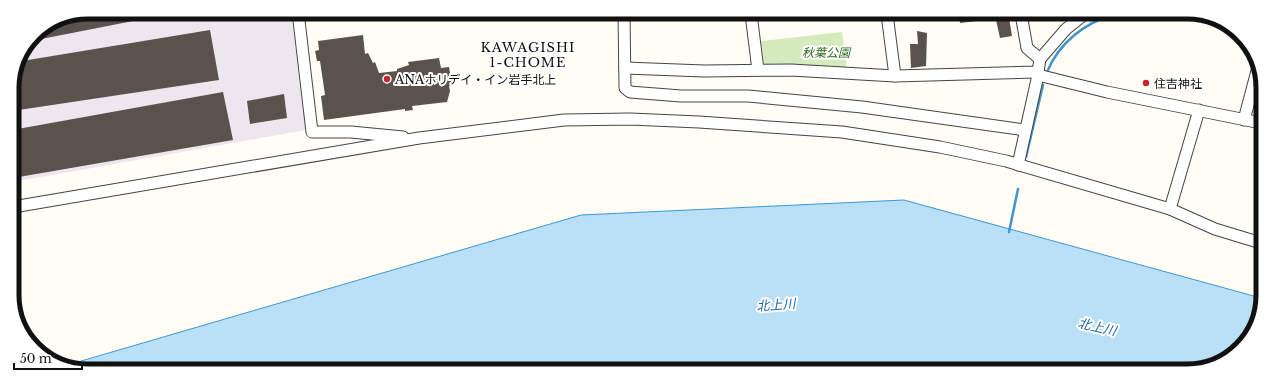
<svg xmlns="http://www.w3.org/2000/svg" width="1275" height="383" font-family="'Libre Baskerville','Noto Sans JP',serif">
  <style>
    .industrial { fill: #eee6ef }
    .green { fill: #d5ebbd }
    .water { fill: #b9e0f7; stroke: #3f96cf }
    .lines { fill: none; stroke-linecap: round; stroke-linejoin: round }
    .stream { stroke: #3f96cf; stroke-width: 2.5 }
    .building { fill: #5a524d }
    .minor-casing { stroke: #444; stroke-width: 13 }
    .minor { stroke: #fff; stroke-width: 11 }
    .poi-dot { fill: #c4262e; stroke: #fff; stroke-width: 1.5 }
    .labels { text-anchor: middle; dominant-baseline: central; stroke-width: 4; stroke-linejoin: round; paint-order: stroke }
    .park-label { font-size: 12px; font-style: italic; fill: #2f6b1f; stroke: #fff }
    .poi-label { font-size: 12px; fill: #111; stroke: #fff; text-anchor: start }
    .neighbourhood-label { font-size: 13px; letter-spacing: 1px; fill: #111; stroke: #fff }
    .water-label { font-size: 13px; font-style: italic; fill: #1768a6; stroke: #fff }
    .rim { fill: none; stroke: #111; stroke-width: 5 }
  </style>
  <rect width="100%" height="100%" fill="#fffdf5"/>
  <path class="industrial" d="M88,12H291L306,130L13,182L12,83L34,34L59,18Z"/>
  <path class="green" d="M842,32L847,70L764,65L761,41Z"/>
  <path class="water" d="M904,200L1261,298L1260,314L1233,355L1192,371L69,368L64,366L581,215Z"/>
  <g class="lines">
    <g class="stream">
      <path d="M1047,72C1059,43 1084,23 1115,14"/>
      <path d="M1026,157L1043,85"/>
      <path d="M1009,232L1018,189"/>
    </g>
  </g>
  <g class="building">
    <path d="M88,12H174V13L31,41L34,34L59,18Z"/>
    <path d="M959,14H976L977,21L960,23Z"/>
    <path d="M983,14H996V15L984,19Z"/>
    <path d="M1009,18L1012,36L1000,38L996,20Z"/>
    <path d="M210,30L219,80L12,111V83L22,61Z"/>
    <path d="M917,31L927,33L926,66L911,68L910,44H918Z"/>
    <path d="M363,35L365,54L368,53L373,63L375,62L379,73L397,71V69L409,65L408,62L439,58L441,68L449,67L452,85L449,86L450,91L447,102L412,106L413,110L405,111V109L324,120L321,96L325,95L320,61H317L315,51L319,50L318,41Z"/>
    <path d="M223,92L233,140L13,178L12,130Z"/>
    <path d="M284,94L287,118L250,124L247,101Z"/>
  </g>
  <g class="lines">
    <defs>
      <g id="minor">
        <path d="M298,12L312,132H351L403,137"/>
        <path d="M220,13L223,12"/>
        <path d="M624,13L625,88L630,92L681,96H748L862,107L1025,130"/>
        <path d="M751,14L758,70"/>
        <path d="M887,14L895,76"/>
        <path d="M1021,14L1027,48L1040,59"/>
        <path d="M625,68L704,71L791,70L895,76L1038,72L1040,59L1066,29L1085,14"/>
        <path d="M1244,120L1258,67"/>
        <path d="M1018,165L1038,75L1107,92L1261,123"/>
        <path d="M13,207L419,138L564,120L630,119L699,122L842,132L940,147L1006,161L1170,209L1215,229L1261,243"/>
        <path d="M1170,209L1199,110"/>
      </g>
    </defs>
    <use href="#minor" class="minor-casing"/>
    <use href="#minor" class="minor"/>
  </g>
  <g class="poi-dot">
    <circle cx="387" cy="79" r="4"/>
    <circle cx="1146" cy="83" r="4"/>
  </g>
  <g class="labels">
    <g class="park-label">
      <text x="826" y="52">秋葉公園</text>
    </g>
    <g class="poi-label">
      <text x="395" y="79">ANAホリデイ・イン岩手北上</text>
      <text x="1154" y="83">住吉神社</text>
    </g>
    <g class="neighbourhood-label">
      <text x="528" y="47">KAWAGISHI<tspan x="528" dy="15">1-CHOME</tspan></text>
    </g>
    <g class="water-label">
      <text transform="translate(776 305) rotate(-4)">北上川</text>
      <text transform="translate(1097 327) rotate(13)">北上川</text>
    </g>
  </g>
  <path d="M0 0H1275V383H0ZM88 19H1187A69 69 0 0 1 1256 88V295A69 69 0 0 1 1187 364H88A69 69 0 0 1 19 295V88A69 69 0 0 1 88 19Z" fill="#fff" fill-rule="evenodd"/>
  <path class="rim" d="M88 19H1187A69 69 0 0 1 1256 88V295A69 69 0 0 1 1187 364H88A69 69 0 0 1 19 295V88A69 69 0 0 1 88 19Z"/>
  <path d="M14 363v6h68v-6" fill="none" stroke="#111111" stroke-width="2"/>
  <text x="20" y="363" font-size="12" fill="#111111" stroke="#ffffff" stroke-width="3" paint-order="stroke">50 m</text>
</svg>
